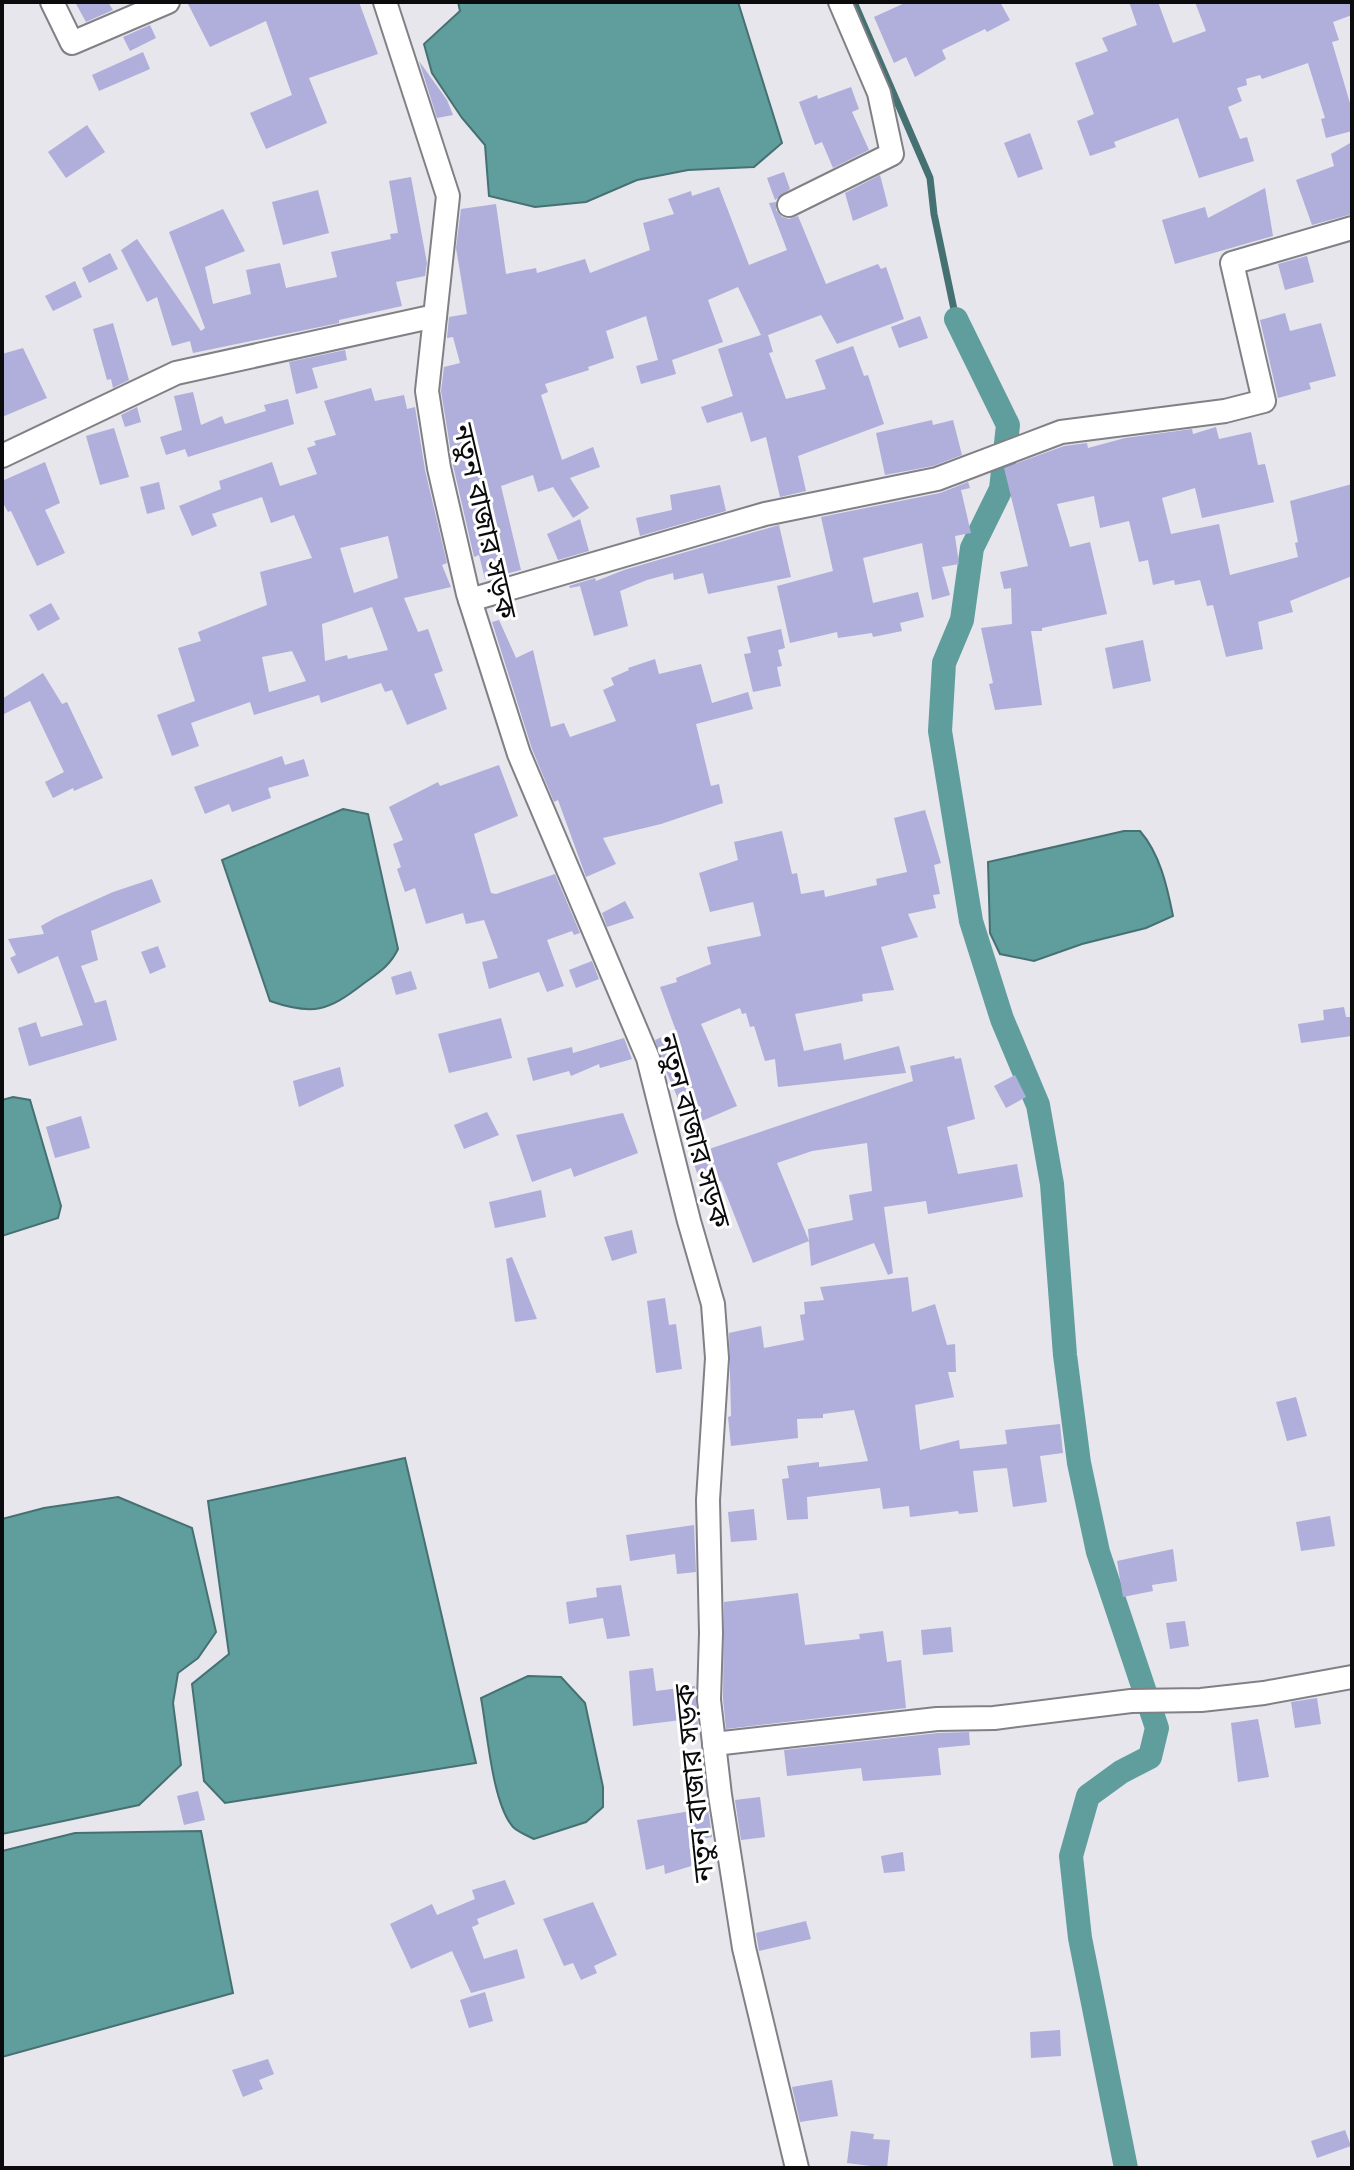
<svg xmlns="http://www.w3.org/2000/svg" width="1354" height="2170" font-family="'Public Sans','Noto Sans Bengali',sans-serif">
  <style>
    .water { fill: #609d9d; stroke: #467172; stroke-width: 2 }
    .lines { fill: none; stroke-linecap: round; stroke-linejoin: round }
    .stream { stroke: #467172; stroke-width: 7 }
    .canal { stroke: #609d9d; stroke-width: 24 }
    .building { fill: #b0aeda; fill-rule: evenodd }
    .minor-casing { stroke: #808086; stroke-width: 26 }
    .minor { stroke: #fff; stroke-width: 22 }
    .labels { text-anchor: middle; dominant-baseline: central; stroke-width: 6; stroke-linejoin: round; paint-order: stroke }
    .street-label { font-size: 28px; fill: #0b0b0d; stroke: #fff }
  </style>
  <rect width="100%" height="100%" fill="#e6e6ec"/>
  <g class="water">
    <path d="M458,2H738L782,143L754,167L688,170L637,180L586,202L535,207L489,196L485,145L462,118L432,73L424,44L460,11Z"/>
    <path d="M343,809L368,814L398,949C390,966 378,973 363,984C328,1011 313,1016 270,1001L222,860Z"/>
    <path d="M1124,831H1140C1160,854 1167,886 1173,916L1146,928L1082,944L1034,961L1000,954L990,933L988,862Z"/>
    <path d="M13,1097L30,1100L61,1206L58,1218L2,1236V1100Z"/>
    <path d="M405,1458L476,1763L225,1803L204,1781L192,1684L229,1654L208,1501Z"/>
    <path d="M118,1497L192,1528L216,1632L198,1658L178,1673L173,1703L181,1765L139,1805L2,1834V1519L44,1508Z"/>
    <path d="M528,1676L561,1677L585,1703L603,1787V1807L586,1822L534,1839C528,1836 518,1832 513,1827C492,1803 487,1729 481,1698Z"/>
    <path d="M201,1831L233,1993L2,2057V1851L75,1833Z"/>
  </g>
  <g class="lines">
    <path class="stream" d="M854,2L930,178L934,214L956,319"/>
    <path class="canal" d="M956,319L1008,425L1001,489L972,548L962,620L944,663L940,731L971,921L1002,1019L1038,1105L1052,1184L1065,1355L1079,1463L1098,1552L1157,1728L1150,1757L1121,1772L1088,1796L1071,1856L1080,1938L1126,2168"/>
  </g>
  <g class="building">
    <path d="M75,2H108L113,10L86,22Z"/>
    <path d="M187,2H359L378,54L309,78L327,123L266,149L250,113L292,95L266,21L210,47Z"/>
    <path d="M907,2H1000L1010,20L987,32L985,29L942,50L946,59L915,77L906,57L894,63L874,17Z"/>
    <path d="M1129,2H1158L1173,43L1206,31L1195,2H1352V15L1333,22L1339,40L1332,42L1352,110V131L1326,138L1321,119L1325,118L1308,63L1262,79L1260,75L1246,79L1247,85L1237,88L1242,101L1228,107L1240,139L1247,137L1254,161L1199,178L1178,118L1114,142L1116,147L1090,156L1077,121L1094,114L1075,63L1108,51L1102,38L1137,25Z"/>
    <path d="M150,25L156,38L130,51L123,37Z"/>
    <path d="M143,52L150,69L99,91L92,75Z"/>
    <path d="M419,61L447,100L453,115L437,118Z"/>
    <path d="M851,87L859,109L852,112L869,150L833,168L822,142L815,145L799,102L817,95L818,99Z"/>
    <path d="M87,125L105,152L66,178L48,152Z"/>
    <path d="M1030,133L1043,169L1018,178L1004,143Z"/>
    <path d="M1352,142V214L1312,225L1296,180L1334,166L1331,154Z"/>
    <path d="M784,172L790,189L775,200L767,178Z"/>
    <path d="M880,175L888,206L853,221L845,193Z"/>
    <path d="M411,177L427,263L425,276L396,282L402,306L339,320V323L193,353L190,341L172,346L157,297L147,302L121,250L137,239L201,331L205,328L169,232L223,209L245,251L205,267L213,304L251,294L246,270L280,263L286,288L337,277L331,252L391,239L390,234L398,233L389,181Z"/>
    <path d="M719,187L749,265L787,250L769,203L776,202V210L782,217L789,219L798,216L826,284L878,264L881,269L886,267L904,319L837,344L821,315L768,335L773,352L769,353L786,399L826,389L815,360L853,346L864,376L868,375L884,424L798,456L806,491L780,497L766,437L751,442L742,412L707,423L701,407L733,396L718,349L761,335L738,287L708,300L723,342L672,360L676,374L641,384L636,366L658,360L646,316L606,331L614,358L588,367L589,370L545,384L548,392L541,395L562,460L593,447L600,467L570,478L589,508L573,518L553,487L538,492L533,475L501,486L521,570L485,579L479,555L474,557L453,465L441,391L444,367L460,363L453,337L447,338L449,317L467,314L456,248L461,209L496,204L506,274L536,268L537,273L585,259L590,273L650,250L643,223L674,214L668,199L691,191L692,196Z"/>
    <path d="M1265,188L1273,236L1175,264L1162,220L1205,207L1208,218Z"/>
    <path d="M318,190L329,233L283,245L272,202Z"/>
    <path d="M110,253L118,269L89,283L82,268Z"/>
    <path d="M1307,256L1314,282L1285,290L1278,264Z"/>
    <path d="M75,281L82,297L53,311L45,296Z"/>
    <path d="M1285,313L1290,331L1321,323L1336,376L1309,383L1311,389L1278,398L1260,320Z"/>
    <path d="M920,316L928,338L899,348L891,327Z"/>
    <path d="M113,323L129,380L113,388L111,379L107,380L93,329Z"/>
    <path d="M23,348L47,398L2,417V354Z"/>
    <path d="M345,350L347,360L312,368L318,388L296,394L289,362Z"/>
    <path d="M371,388L375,401L404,395L407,409L415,407L425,470L447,563L442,565L451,587L404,598L418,632L428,629L443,671L434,674L447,709L407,725L392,690L385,692L381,683L321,703L319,695L254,715L250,702L191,723L199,746L172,756L157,715L195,701L178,648L201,641L198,632L267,605L260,572L312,558L294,515L271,523L262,497L212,514L217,526L192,536L179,506L221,489L219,481L272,462L280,486L317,474L307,448L316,445L314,441L336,435L324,401ZM388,536L398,578L354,593L340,548ZM372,607L388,650L348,659L347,655L325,661L322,624ZM292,651L306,681L269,692L262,657Z"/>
    <path d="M193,392L201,425L222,416L225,424L266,411L264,405L288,399L294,424L188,457L185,449L166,455L160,437L182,430L174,396Z"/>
    <path d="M137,407L141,422L125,427L121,415Z"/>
    <path d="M932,420L933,425L953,420L962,455L933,466L885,475L876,433Z"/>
    <path d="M1216,427L1219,439L1251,432L1258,465L1265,464L1274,502L1202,518L1195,488L1162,498L1171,534L1219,524L1230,575L1298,557L1295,543L1298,542L1290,501L1352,484V576L1290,601L1293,612L1258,622L1263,649L1226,657L1213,605L1207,606L1200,580L1175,585L1174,580L1153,585L1148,560L1139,562L1129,521L1100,528L1094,496L1057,504L1070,547L1090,542L1107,614L1042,628V631H1031L1042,705L995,710L989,684L993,683L981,628L1012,624L1011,588L1004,589L1000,572L1028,566L1004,468L1064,446L1087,443L1088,448L1125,438L1192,429L1193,434Z"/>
    <path d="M114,428L129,477L100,485L86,436Z"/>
    <path d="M45,462L60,503L45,510L65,553L37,566L11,511L8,512L2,501V481Z"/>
    <path d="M159,482L165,509L147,514L140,487Z"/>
    <path d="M968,482L970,488L961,490L971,533L955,536L959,564L942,567L950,595L932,600L922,543L863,558L873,603L918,592L924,617L900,623L902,631L873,637L872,633L838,638L837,632L790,643L777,586L833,571L821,517L940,493Z"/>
    <path d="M720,485L726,511L640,536L636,518L672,510L670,495Z"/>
    <path d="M580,519L589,551L558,560L547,534Z"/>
    <path d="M779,525L791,577L708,594L703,573L674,580L673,573L647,580L620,591L628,626L594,636L580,586L570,588L569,586L595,578L596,581L624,570Z"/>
    <path d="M51,603L60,619L38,631L29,615Z"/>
    <path d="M499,620L516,658L533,650L551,727L564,723L570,737L616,721L603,690L614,685L611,678L629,670L628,668L655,659L659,674L701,664L712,703L748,692L753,709L696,724L711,786L719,784L723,803L661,824L603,838L616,864L586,877L558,800L554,802L532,749L492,622Z"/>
    <path d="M781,629L785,648L778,650L782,666L777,667L781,686L753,692L744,654L751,653L747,637Z"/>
    <path d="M1143,640L1151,681L1113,689L1105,648Z"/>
    <path d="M43,673L62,704L67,702L103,778L74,791L73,788L53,798L45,782L64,772L30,701L2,715V699Z"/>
    <path d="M282,756L285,765L304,759L309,776L268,788L271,798L232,812L229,804L205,814L194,787Z"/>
    <path d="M499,765L518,816L474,834L491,893L496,894L555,874L580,933L574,935L572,931L547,940L564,986L547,992L539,972L489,989L482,962L498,958L484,920L466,924L463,913L426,924L415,888L405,892L397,869L401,867L393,844L403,840L389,807L438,782L440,786Z"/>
    <path d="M925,810L941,863L934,865L940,894L933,895L936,908L908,914L918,937L881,947L894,990L862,994L863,1001L795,1014L804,1051L841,1043L844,1060L899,1046L906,1073L778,1087L775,1059L765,1061L754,1026L750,1027L746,1013L742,1014L740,1008L701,1024L737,1106L690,1126L666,1071L655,1040L676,1031L660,987L677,982L676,978L711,964L707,947L761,936L753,902L710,912L699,873L738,860L734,842L782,831L792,874L797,873L801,894L824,890L825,897L877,885L876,879L907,872L894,818Z"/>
    <path d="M152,879L161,902L91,931L98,960L81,966L95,1003L106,1000L117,1040L29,1066L18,1028L36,1022L41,1037L83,1025L58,956L18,974L10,958L16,955L8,939L44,934L41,926L55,918L113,892Z"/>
    <path d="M625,901L634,918L607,927L602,913Z"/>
    <path d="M158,946L166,967L150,974L141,952Z"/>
    <path d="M592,961L599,979L576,988L569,970Z"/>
    <path d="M411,971L417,989L396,995L391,977Z"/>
    <path d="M1344,1007L1346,1017H1350L1352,1036L1301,1043L1298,1024L1324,1020L1323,1010Z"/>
    <path d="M501,1018L512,1058L449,1073L438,1034Z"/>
    <path d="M624,1038L632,1059L600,1068L599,1064L571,1076L569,1071L533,1081L527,1058L572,1047L573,1053Z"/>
    <path d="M954,1056L955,1059L961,1058L975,1119L947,1127L958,1174L1017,1164L1023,1197L928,1214L926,1201L884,1207L893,1273L888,1275L874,1243L811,1266L808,1229L853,1220L849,1195L872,1191L867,1143L812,1151L777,1163L809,1241L753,1263L721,1181L702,1188L691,1155L913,1081L910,1066Z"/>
    <path d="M340,1067L344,1086L299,1107L293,1081Z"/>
    <path d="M1015,1075L1026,1097L1006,1108L994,1086Z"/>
    <path d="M487,1112L499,1135L464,1149L454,1125Z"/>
    <path d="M623,1113L638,1153L574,1177L571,1168L532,1182L516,1135Z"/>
    <path d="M81,1116L90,1148L55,1158L46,1127Z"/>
    <path d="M541,1190L546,1217L495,1228L489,1202Z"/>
    <path d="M632,1230L637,1253L612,1261L604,1237Z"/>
    <path d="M512,1257L537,1319L515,1322L506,1259Z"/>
    <path d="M908,1277L912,1312L935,1304L947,1345L955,1344L956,1372H948L954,1397L915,1405L920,1450L959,1440L960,1449L1007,1444L1005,1430L1060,1424L1063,1453L1040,1456L1047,1502L1013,1507L1007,1468L973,1471L978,1512L959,1514L958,1511L910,1517L909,1506L883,1509L880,1488L807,1497L808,1519L787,1520L782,1479L789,1478L787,1466L819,1462V1467L868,1461L854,1410L823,1414V1418L797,1419L798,1438L731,1446L728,1417L731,1416L729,1333L761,1326L764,1348L804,1340L800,1315L805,1314L804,1302L824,1300L820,1287Z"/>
    <path d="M665,1298L669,1325L676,1324L682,1369L656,1373L647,1301Z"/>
    <path d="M1296,1397L1307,1436L1287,1441L1276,1402Z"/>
    <path d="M754,1509L757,1540L731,1542L728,1512Z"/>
    <path d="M1330,1516L1335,1546L1301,1551L1296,1522Z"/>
    <path d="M694,1525L696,1572L677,1574L675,1554L630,1561L626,1535Z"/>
    <path d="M1173,1549L1177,1581L1152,1585L1153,1591L1123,1597L1117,1561Z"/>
    <path d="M621,1585L630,1636L607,1639L603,1618L569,1624L566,1602L597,1597L596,1588Z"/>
    <path d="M798,1593L805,1645L860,1639L859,1634L883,1631L887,1662L901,1660L906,1708L726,1729L723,1699L724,1602Z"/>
    <path d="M1185,1621L1189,1646L1170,1649L1166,1623Z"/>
    <path d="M951,1627L953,1652L923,1655L921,1630Z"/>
    <path d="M653,1668L656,1691L695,1686L698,1727L683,1730L681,1720L633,1726L629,1671Z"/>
    <path d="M1317,1698L1321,1724L1295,1728L1291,1702Z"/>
    <path d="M1258,1719L1269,1777L1238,1782L1231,1723Z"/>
    <path d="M969,1732L970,1745L938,1748L941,1775L863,1781L861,1768L787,1776L784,1750L938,1733Z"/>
    <path d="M198,1791L205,1820L184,1825L177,1796Z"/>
    <path d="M760,1797L765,1837L741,1840L735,1800Z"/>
    <path d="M708,1808L712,1837L697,1840L698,1864L665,1874L664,1865L646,1870L637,1820Z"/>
    <path d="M903,1852L905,1871L884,1873L881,1856Z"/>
    <path d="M505,1880L515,1904L477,1919L479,1924L472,1927L484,1959L517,1949L525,1978L471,1993L452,1951L411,1969L390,1924L432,1904L437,1915L475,1899L472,1890Z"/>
    <path d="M593,1902L617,1955L594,1966L597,1973L581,1980L573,1963L564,1966L543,1919Z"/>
    <path d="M806,1921L811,1939L759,1951L756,1933Z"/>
    <path d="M485,1992L493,2021L469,2028L460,2000Z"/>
    <path d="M1060,2030L1061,2056L1031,2058L1030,2032Z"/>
    <path d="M268,2059L274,2074L259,2080L263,2089L243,2097L232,2070Z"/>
    <path d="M832,2080L838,2116L800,2122L792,2087Z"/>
    <path d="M1345,2130L1351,2146L1317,2158L1311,2141Z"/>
    <path d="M851,2131L874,2134L873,2139L890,2140L887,2168L847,2163Z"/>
  </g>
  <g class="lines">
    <defs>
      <g id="minor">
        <path d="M52,2L72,43L168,2"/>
        <path d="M385,2L448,196L427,391L439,468L468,594L519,754L648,1058L689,1221L713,1304L717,1358L708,1500L711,1633L709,1700L720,1795L744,1948L797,2168"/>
        <path d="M789,205L892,154L879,93L840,2"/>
        <path d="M2,456L176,373L435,316"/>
        <path d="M470,600L765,514L937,479L1061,432L1225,411L1264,401L1232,263L1352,228"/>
        <path d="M714,1744L937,1719L994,1718L1131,1701L1201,1700L1264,1693L1352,1677"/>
      </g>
    </defs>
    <use href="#minor" class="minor-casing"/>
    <use href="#minor" class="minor"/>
  </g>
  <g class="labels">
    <g class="street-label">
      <text transform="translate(486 521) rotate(77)">নতুন বাজার সড়ক</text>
      <text transform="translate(695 1131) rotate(74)">নতুন বাজার সড়ক</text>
      <text transform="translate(693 1783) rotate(-96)">নতুন বাজার সড়ক</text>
    </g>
  </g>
  <rect width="1354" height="2170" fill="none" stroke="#0b0b0d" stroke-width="8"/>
</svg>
